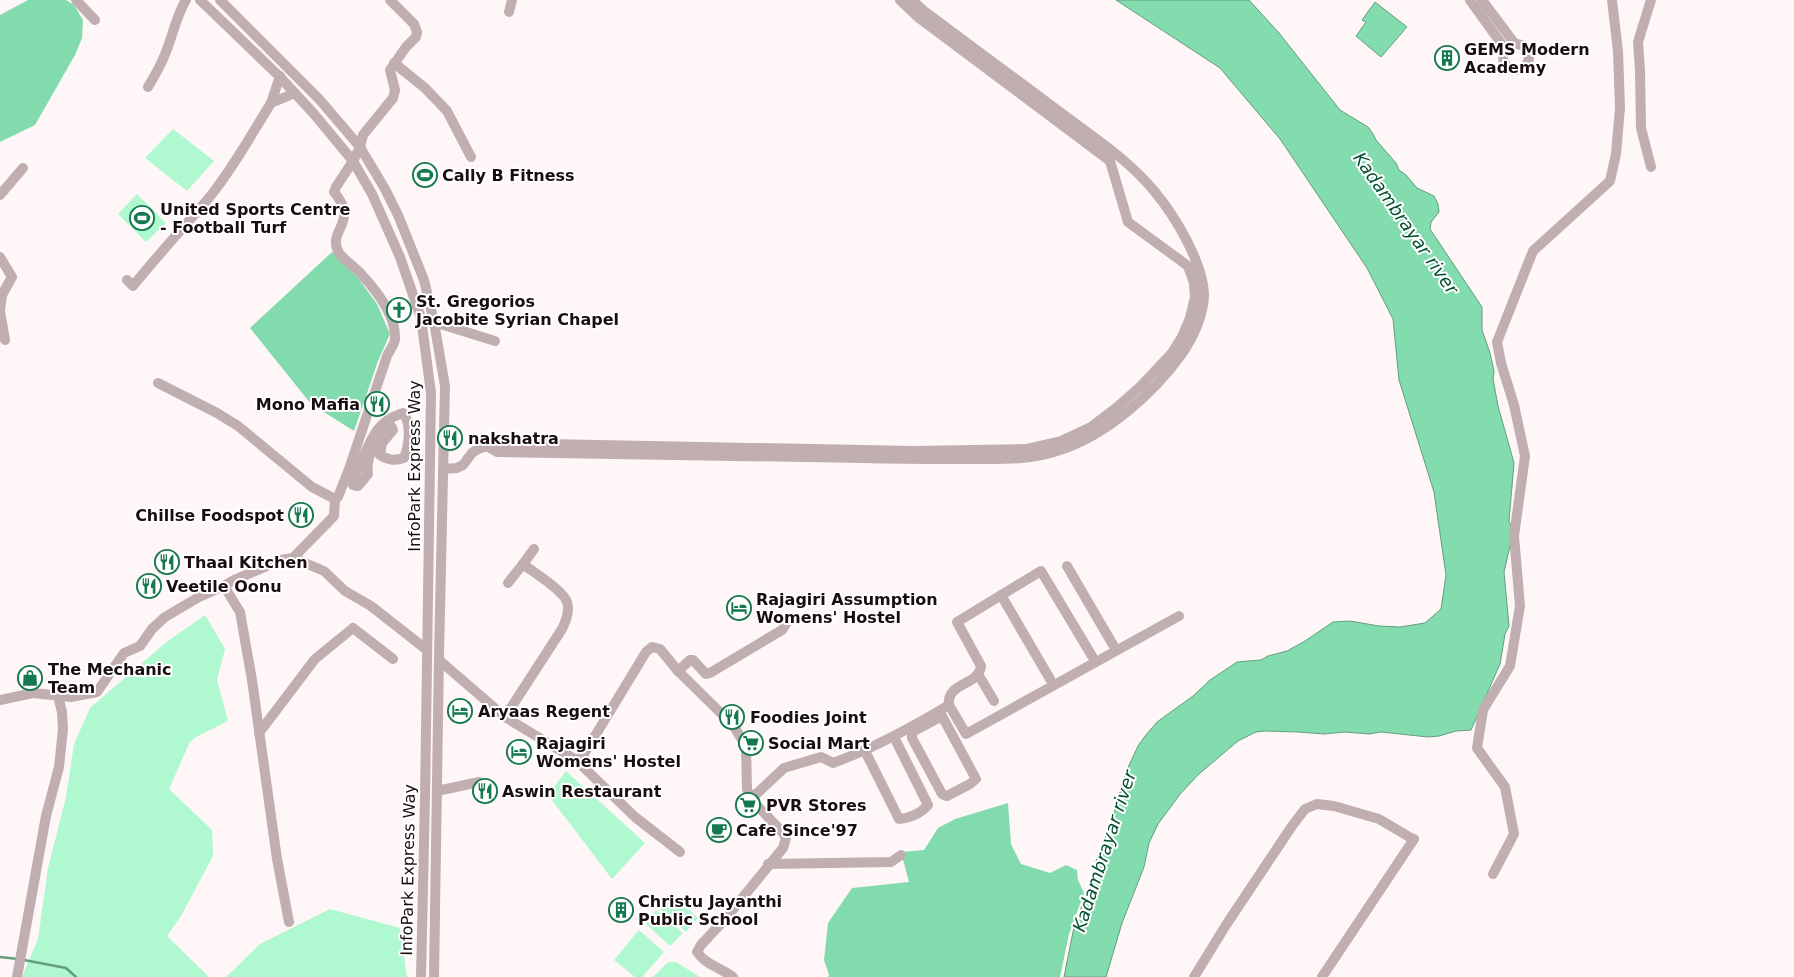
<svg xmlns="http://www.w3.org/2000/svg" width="1794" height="977" font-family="'DejaVu Sans',sans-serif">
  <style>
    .green { fill: #b0f8d0 }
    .forest { fill: #81dbac }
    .water { fill: #82dcad; stroke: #639e7e }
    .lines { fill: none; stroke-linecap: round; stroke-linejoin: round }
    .stream { stroke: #639e7e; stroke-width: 2.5 }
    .minor { stroke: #c0aeb1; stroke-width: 10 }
    .labels { text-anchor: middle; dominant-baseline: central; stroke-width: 4; stroke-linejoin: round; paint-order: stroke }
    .poi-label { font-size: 16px; font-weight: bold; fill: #1a0d10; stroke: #fff; text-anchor: start }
    .street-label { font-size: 16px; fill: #1a0d10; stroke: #fff }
    .water-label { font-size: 18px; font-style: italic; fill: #055033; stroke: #fff }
  </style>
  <rect width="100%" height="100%" fill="#fff6f8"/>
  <g class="green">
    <path d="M173,129L214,161L187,191L145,158Z"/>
    <path d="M137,194L166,223L146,242L118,214Z"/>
    <path d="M205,615L225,649L217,680L228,721L194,738L189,744L169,789L212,830L213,856L181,916L167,936L209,977H22L38,939L48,868L66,797L74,744L90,708L164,644Z"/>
    <path d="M566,771L645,843L612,879L548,795Z"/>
    <path d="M673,895L698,918L686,932L660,909Z"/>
    <path d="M330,909L400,928L407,977H226L260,944Z"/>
    <path d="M656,910L683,933L670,946L646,924Z"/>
    <path d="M639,930L664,952L642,977H635L614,960Z"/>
    <path d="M668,962H676L700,977H653Z"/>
  </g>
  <g class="forest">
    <path d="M28,0H66L74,5L83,20L82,38L75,55L35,125L0,142V15Z"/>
    <path d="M332,252L358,278L377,304L390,334L378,361L354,431L311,404L250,328Z"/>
    <path d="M1008,803L1011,844L1021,864L1050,873L1066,865L1077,870L1078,880L1084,893L1069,934L1060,977H828L829,975L824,960L828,923L852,888L909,882L901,852L924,850L938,828L955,819Z"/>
  </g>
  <g class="water">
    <path d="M1116,0H1249L1279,33L1340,110L1368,127L1373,134L1376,140L1396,163L1399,170L1406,175L1417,188L1434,196L1438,204L1439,212L1431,222L1430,229L1482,307V330L1490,353L1494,371L1493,379L1498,406L1514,463L1509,521L1512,528L1510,546L1504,572L1509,626L1505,634L1500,664L1471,730L1456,731L1439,736L1428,737L1381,732L1369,734L1345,732L1324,734L1298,732L1264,731L1256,732L1238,741L1199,774L1181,793L1158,824L1149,843L1144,867L1122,923L1106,977H1064L1074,927L1086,895L1094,882L1096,861L1114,815L1117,797L1122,789L1125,774L1138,746L1145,736L1157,722L1193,696L1210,680L1237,662L1261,660L1268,656L1287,651L1305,641L1333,622L1350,621L1379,626L1400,627L1425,623L1441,609L1446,575L1434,492L1399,380L1393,319L1367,268L1280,139L1220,68Z"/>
    <path d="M1375,2L1407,27L1381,57L1356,36L1366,22L1362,20Z"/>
  </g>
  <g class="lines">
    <g class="stream">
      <path d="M0,957L18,959"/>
      <path d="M24,960L66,968L76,977"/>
    </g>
    <g class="minor">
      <path d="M76,0L95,20"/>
      <path d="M200,0L279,76L314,114L353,161L372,194L400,257L421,318L431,393L425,798L421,977"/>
      <path d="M220,0L319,99L360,147L385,189L398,215L424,280L434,322L445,386L439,655L434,977"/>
      <path d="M1470,0L1506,50"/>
      <path d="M1482,0L1515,44"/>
      <path d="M1651,0L1638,42L1640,70L1641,128L1651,167"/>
      <path d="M509,12L512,0"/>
      <circle cx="1516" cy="57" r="13"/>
      <path d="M394,63L425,88L447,111L471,157"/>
      <path d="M280,76L271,103L295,93"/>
      <path d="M148,87C153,78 159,69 163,59C172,40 175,18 186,0"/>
      <path d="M0,195L23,168"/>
      <path d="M0,257L12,277L2,295L0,310"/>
      <path d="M127,280L133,286C157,256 183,228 208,199C232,170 251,135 271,103"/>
      <path d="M0,311L5,340"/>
      <path d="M434,322L495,341"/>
      <path d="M158,383L217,413L238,426L312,487L335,499L338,497L349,469L387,356C389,351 395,344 395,339C396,316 376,290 361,274C355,267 345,261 339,253C330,237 343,230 344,216C345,207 340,199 334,192L336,187L353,161L360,147L363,135L393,98L395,90L390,70L406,47L416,37L417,32L414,24L390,0"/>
      <path d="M488,447L497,452C619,454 741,456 863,458C897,459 931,459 965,459C997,459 1029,461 1060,450C1106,435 1153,394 1181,355C1193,338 1204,315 1204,294C1203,263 1175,216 1155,192C1130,161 1096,139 1064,115C1017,80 971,46 924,11L912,0"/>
      <path d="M351,464L360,465C371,440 375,422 403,413C412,424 409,446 404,458C394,461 388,460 380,455L382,443L393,430L391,426L386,425C376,439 365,457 368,474L358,486L353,485L355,476L360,465"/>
      <path d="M443,469L457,468L463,465L472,453L478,449L497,443L913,451L1026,449L1061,441L1091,427L1116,408L1141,386L1172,353L1182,337L1190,318L1195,297L1194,283L1188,266L1128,222L1110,161L919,18L900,0"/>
      <path d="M293,558L334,516L335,499"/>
      <path d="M1067,566L1116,650"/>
      <path d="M508,583L523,564"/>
      <path d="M224,586L240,612L252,680L277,859L289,922"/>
      <path d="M1001,595L1050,679"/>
      <path d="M439,660L505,717L576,760L581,758L584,754L646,652L652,647L660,649L678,671L733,725L746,746L747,789L751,799L784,768L821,757L833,763C874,748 911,728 949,705L966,734L1179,616"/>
      <path d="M678,671L690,660H693L706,674L710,673L782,630L787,622"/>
      <path d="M978,674L994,701"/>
      <path d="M0,700L33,693L71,697L97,692L124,653L140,646L152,629L165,617L199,597L224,586L234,580L281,560L293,558L324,571L345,591L371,606L427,650"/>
      <path d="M949,705C946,682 979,686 981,666L957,622L1041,571L1092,656"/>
      <path d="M942,716L976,779L970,784L947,796L942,794L912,738V732Z"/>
      <path d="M505,717L562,629C566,621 570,611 567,602C563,590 533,572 523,564L534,549"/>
      <path d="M259,733L315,659L353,628L393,659"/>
      <path d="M865,751L899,819C910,818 921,813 928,805L894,737"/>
      <path d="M576,760L635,817L680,852"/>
      <path d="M437,791L479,782"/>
      <path d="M768,864L891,862L901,855"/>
      <path d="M1493,874L1514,834L1505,787L1477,748L1483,710L1510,666L1520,606L1514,536L1525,456L1514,405L1501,363L1497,342L1533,251L1610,181L1616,154L1620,108L1618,51L1612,0"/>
      <path d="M17,977L46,816L59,767L63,729L62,712L58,696"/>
      <path d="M733,977C721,968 706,965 697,952L701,945L726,918L783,848L786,838L783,833L751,799"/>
      <path d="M1194,977L1226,925L1292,826L1305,809L1317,804L1334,806L1379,819L1411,838"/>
      <path d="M1322,977L1414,839"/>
    </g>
  </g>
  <defs>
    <symbol id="building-ring" viewBox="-11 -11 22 22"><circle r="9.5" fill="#fff" stroke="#15784f" stroke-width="1.5"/><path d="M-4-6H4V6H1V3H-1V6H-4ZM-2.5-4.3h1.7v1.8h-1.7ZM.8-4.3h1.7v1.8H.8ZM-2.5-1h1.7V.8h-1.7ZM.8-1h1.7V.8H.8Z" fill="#15784f"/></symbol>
    <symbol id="stadium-ring" viewBox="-11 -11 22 22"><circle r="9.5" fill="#fff" stroke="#15784f" stroke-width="1.5"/><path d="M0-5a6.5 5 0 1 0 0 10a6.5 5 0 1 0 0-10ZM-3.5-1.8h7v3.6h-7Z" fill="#15784f"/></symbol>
    <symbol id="church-ring" viewBox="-11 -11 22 22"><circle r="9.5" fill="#fff" stroke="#15784f" stroke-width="1.5"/><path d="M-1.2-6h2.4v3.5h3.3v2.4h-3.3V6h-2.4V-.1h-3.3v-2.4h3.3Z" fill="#15784f"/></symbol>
    <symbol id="restaurant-ring" viewBox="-11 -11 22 22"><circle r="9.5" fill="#fff" stroke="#15784f" stroke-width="1.5"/><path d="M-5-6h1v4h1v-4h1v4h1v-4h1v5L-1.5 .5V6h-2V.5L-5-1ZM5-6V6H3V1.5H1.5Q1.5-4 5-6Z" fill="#15784f"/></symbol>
    <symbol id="hotel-ring" viewBox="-11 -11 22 22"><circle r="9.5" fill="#fff" stroke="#15784f" stroke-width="1.5"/><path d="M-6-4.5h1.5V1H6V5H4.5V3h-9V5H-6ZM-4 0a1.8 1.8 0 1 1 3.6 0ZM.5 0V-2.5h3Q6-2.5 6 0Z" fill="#15784f"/></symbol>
    <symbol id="shop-ring" viewBox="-11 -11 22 22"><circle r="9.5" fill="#fff" stroke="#15784f" stroke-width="1.5"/><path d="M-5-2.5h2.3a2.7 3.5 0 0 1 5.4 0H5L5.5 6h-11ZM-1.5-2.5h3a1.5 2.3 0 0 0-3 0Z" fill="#15784f"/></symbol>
    <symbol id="supermarket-ring" viewBox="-11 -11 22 22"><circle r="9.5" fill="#fff" stroke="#15784f" stroke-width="1.5"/><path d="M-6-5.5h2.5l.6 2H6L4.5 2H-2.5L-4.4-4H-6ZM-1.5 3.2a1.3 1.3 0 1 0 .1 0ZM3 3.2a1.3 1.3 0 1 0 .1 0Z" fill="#15784f"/></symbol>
    <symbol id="cafe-ring" viewBox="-11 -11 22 22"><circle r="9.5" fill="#fff" stroke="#15784f" stroke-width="1.5"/><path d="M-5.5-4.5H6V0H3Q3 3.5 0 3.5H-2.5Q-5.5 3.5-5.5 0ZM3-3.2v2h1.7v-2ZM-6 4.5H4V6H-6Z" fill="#15784f"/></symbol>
  </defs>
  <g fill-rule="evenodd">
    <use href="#building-ring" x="1433" y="44" width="28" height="28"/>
    <use href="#stadium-ring" x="411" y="161" width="28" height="28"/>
    <use href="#stadium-ring" x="128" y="204" width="28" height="28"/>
    <use href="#church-ring" x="385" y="296" width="28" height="28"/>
    <use href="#restaurant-ring" x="363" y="390" width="28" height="28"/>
    <use href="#restaurant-ring" x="436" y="424" width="28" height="28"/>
    <use href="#restaurant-ring" x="287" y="501" width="28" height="28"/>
    <use href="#restaurant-ring" x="153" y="548" width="28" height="28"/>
    <use href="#restaurant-ring" x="135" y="572" width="28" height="28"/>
    <use href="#hotel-ring" x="725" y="594" width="28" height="28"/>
    <use href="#shop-ring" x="16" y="664" width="28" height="28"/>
    <use href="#hotel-ring" x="446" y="697" width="28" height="28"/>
    <use href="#restaurant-ring" x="718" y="703" width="28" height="28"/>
    <use href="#supermarket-ring" x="737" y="729" width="28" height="28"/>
    <use href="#hotel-ring" x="505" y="738" width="28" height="28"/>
    <use href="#restaurant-ring" x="471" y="777" width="28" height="28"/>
    <use href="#supermarket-ring" x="734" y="791" width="28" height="28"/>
    <use href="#cafe-ring" x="705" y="816" width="28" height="28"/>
    <use href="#building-ring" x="607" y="896" width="28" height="28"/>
  </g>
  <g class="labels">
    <g class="poi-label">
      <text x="1464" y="49">GEMS Modern<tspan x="1464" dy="18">Academy</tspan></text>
      <text x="442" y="175">Cally B Fitness</text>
      <text x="160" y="209">United Sports Centre<tspan x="160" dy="18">- Football Turf</tspan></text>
      <text x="416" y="301">St. Gregorios<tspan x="416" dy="18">Jacobite Syrian Chapel</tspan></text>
      <text x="360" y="404" text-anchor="end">Mono Mafia</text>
      <text x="468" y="438">nakshatra</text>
      <text x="284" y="515" text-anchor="end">Chillse Foodspot</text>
      <text x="184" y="562">Thaal Kitchen</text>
      <text x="166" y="586">Veetile Oonu</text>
      <text x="756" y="599">Rajagiri Assumption<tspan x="756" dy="18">Womens' Hostel</tspan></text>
      <text x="48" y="669">The Mechanic<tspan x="48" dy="18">Team</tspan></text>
      <text x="478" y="711">Aryaas Regent</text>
      <text x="750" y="717">Foodies Joint</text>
      <text x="536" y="743">Rajagiri<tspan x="536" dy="18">Womens' Hostel</tspan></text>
      <text x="768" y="743">Social Mart</text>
      <text x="502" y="791">Aswin Restaurant</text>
      <text x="766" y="805">PVR Stores</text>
      <text x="736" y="830">Cafe Since'97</text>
      <text x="638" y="901">Christu Jayanthi<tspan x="638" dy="18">Public School</tspan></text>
    </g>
    <g class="street-label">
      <text transform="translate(414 466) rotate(-90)">InfoPark Express Way</text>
      <text transform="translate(408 870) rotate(-89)">InfoPark Express Way</text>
    </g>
    <g class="water-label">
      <text transform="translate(1406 223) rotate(55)">Kadambrayar river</text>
      <text transform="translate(1104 851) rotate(-72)">Kadambrayar river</text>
    </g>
  </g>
</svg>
